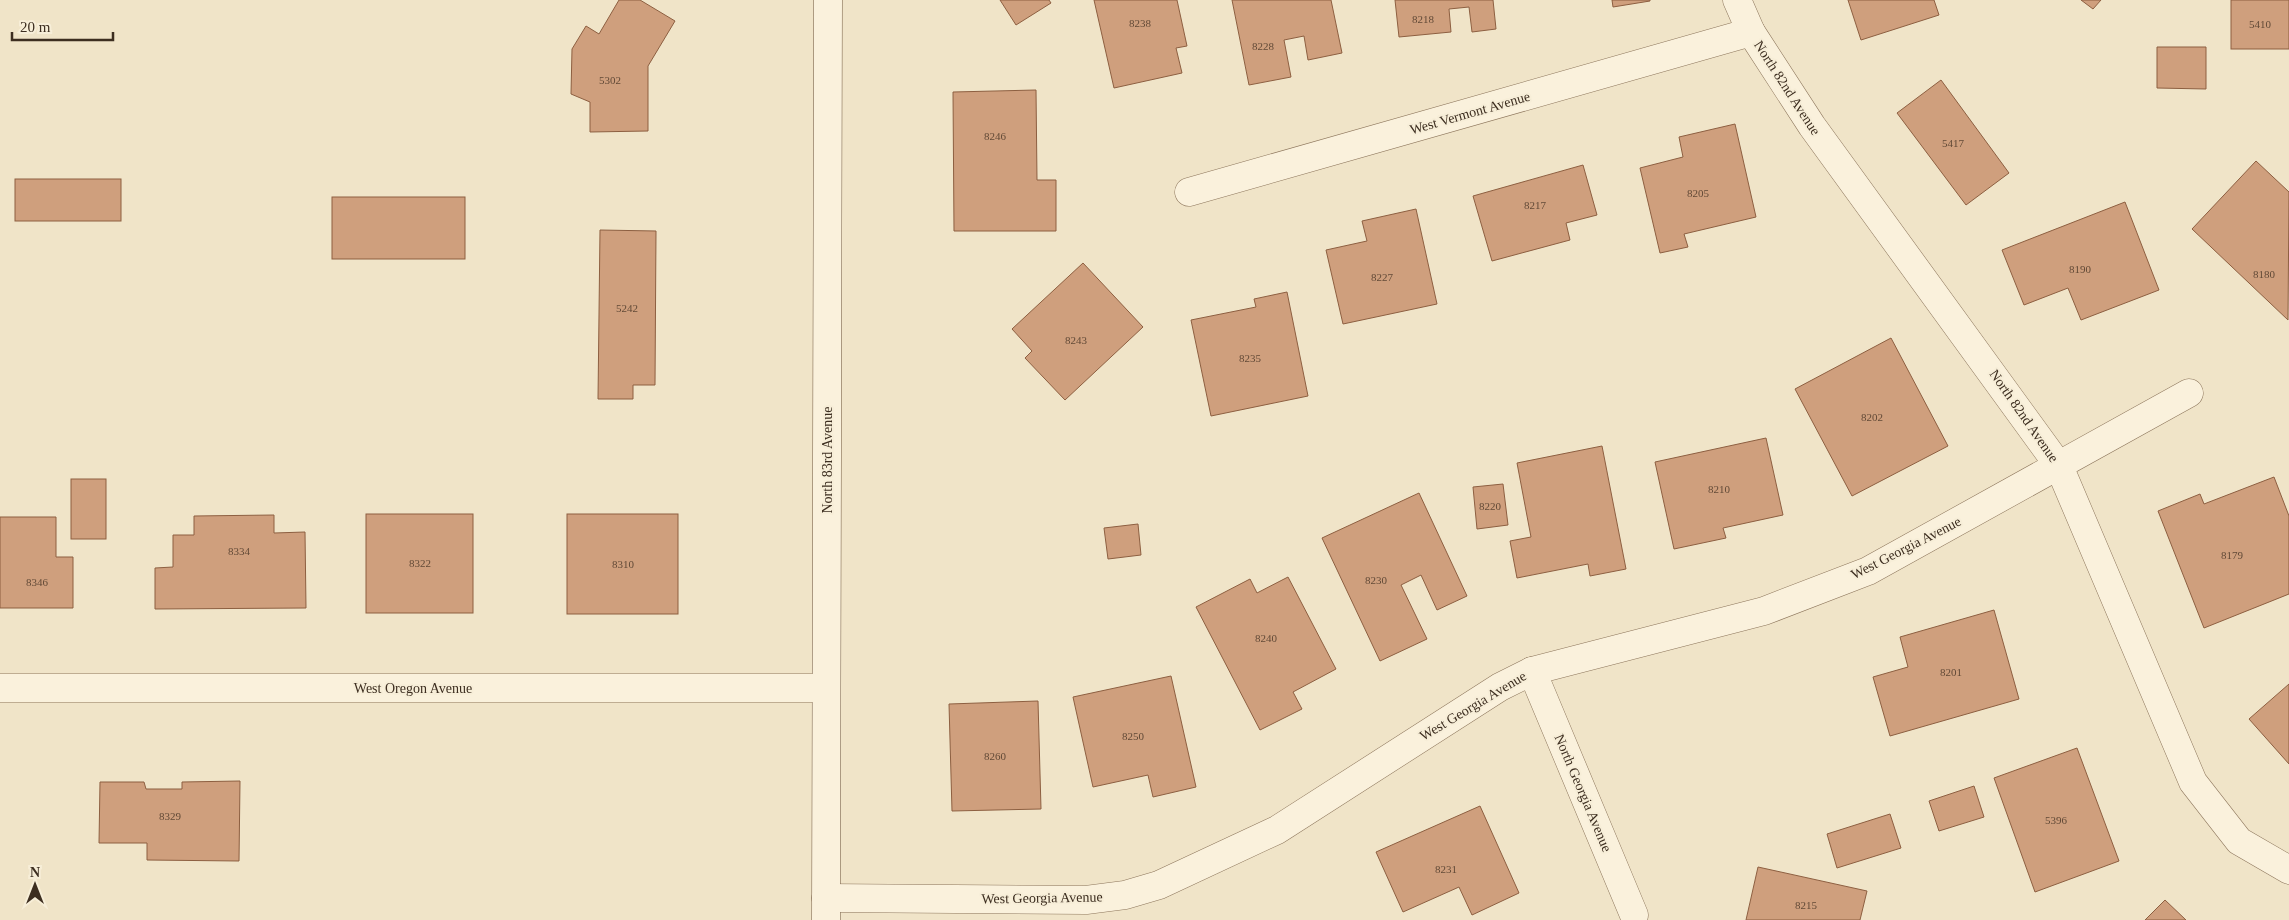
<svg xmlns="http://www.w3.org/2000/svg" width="2289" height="920" font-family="Georgia,serif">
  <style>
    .building { fill: #cf9f7d; stroke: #8d5f41 }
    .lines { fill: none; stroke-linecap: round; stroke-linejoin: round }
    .street-casing { stroke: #8d765c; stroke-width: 29 }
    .secondary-casing { stroke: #6f573f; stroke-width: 29 }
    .street { stroke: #faf1dc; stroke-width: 28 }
    .secondary { stroke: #faf1dc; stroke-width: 28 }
    .labels { text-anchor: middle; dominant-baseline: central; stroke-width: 4; stroke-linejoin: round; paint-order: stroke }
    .number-label { font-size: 11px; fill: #624a37 }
    .street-label { font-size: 14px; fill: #3d2e20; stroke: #f7eed8 }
  </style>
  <rect width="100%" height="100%" fill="#f0e4c8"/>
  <g class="building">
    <path d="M619,0H640L675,21L648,66V131L590,132V102L571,94L572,49L586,26L599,34Z"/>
    <path d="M1000,0H1049L1051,3L1016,25Z"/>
    <path d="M1094,0H1177L1187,46L1176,48L1182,73L1114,88Z"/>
    <path d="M1232,0H1331L1342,53L1308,60L1304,36L1284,40L1291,77L1249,85Z"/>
    <path d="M1395,0H1493L1496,29L1472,32L1469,7L1449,9L1451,32L1399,37Z"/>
    <path d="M1612,0H1650V1L1613,7Z"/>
    <path d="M1848,0H1934L1939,15L1861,40Z"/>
    <path d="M2081,0H2101L2093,9Z"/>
    <rect x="2231" y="0" width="58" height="49"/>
    <path d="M2157,47H2206V89L2157,88Z"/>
    <path d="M1941,80L2009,173L1966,205L1897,113Z"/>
    <path d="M1036,90L1037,180H1056V231H954L953,92Z"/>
    <path d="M1735,124L1756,217L1684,234L1688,247L1660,253L1640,168L1683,157L1679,137Z"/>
    <path d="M2256,161L2289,192L2288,320L2192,229Z"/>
    <path d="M1583,165L1597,215L1566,223L1570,240L1492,261L1473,196Z"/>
    <rect x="15" y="179" width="106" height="42"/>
    <rect x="332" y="197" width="133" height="62"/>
    <path d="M2125,202L2159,290L2081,320L2068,288L2024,305L2002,250Z"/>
    <path d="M1416,209L1437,304L1343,324L1326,250L1367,241L1362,221Z"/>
    <path d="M600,230L656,231L655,385H633V399H598Z"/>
    <path d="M1083,263L1143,327L1065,400L1025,358L1032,351L1012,329Z"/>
    <path d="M1287,292L1308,396L1211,416L1191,320L1256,307L1254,299Z"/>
    <path d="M1891,338L1948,446L1852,496L1795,389Z"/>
    <path d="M1766,438L1783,515L1723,528L1726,538L1674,549L1655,462Z"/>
    <path d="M1602,446L1626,569L1590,576L1588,564L1517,578L1510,541L1531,537L1517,463Z"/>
    <path d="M2274,477L2289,516V594L2204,628L2158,511L2200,494L2204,504Z"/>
    <rect x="71" y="479" width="35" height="60"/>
    <path d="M1503,484L1508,525L1477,529L1473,487Z"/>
    <path d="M1419,493L1467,596L1437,610L1421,575L1401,585L1427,639L1380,661L1322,538Z"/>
    <rect x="366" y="514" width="107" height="99"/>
    <rect x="567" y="514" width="111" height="100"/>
    <path d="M274,515V533L305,532L306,608L155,609V568L173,567V535H194V516Z"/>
    <path d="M0,517H56V557H73V608H0Z"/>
    <path d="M1138,524L1141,555L1108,559L1104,528Z"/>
    <path d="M1288,577L1336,669L1293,692L1302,709L1260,730L1196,607L1250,579L1257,593Z"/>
    <path d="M1994,610L2019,699L1890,736L1873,677L1908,667L1900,637Z"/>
    <path d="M1171,676L1196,787L1153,797L1148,775L1093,787L1073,697Z"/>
    <path d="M2289,684V764L2249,719Z"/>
    <path d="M1038,701L1041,809L952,811L949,704Z"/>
    <path d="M2077,748L2119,861L2035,892L1994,778Z"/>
    <path d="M240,781L239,861L147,860V843H99L100,782H144L146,789H182V782Z"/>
    <path d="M1974,786L1984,817L1939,831L1929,801Z"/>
    <path d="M1480,806L1519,893L1472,915L1459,887L1403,912L1376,852Z"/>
    <path d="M1890,814L1901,848L1837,868L1827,834Z"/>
    <path d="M1758,867L1867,891L1860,920H1746Z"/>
    <path d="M2165,900L2186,920H2145Z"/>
  </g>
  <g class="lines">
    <defs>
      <g id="street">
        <path d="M1737,0L1751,32L1812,126L2059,466L2193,782L2239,841L2289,870"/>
        <path d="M1189,192L1751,32"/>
        <path d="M1532,671L1634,915"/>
        <path d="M0,688H826"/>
        <path d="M826,898L1086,900L1125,895L1159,885L1277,830L1500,687L1532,671L1764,611L1868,571L2189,393"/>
      </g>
      <path id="secondary" d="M826,920L828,0"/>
    </defs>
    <use href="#street" class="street-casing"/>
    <use href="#secondary" class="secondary-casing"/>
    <use href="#street" class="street"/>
    <use href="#secondary" class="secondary"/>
  </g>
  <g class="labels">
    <g class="number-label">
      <text x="1423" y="19">8218</text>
      <text x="1140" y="23">8238</text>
      <text x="2260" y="24">5410</text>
      <text x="1263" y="46">8228</text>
      <text x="610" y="80">5302</text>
      <text x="995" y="136">8246</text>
      <text x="1953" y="143">5417</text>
      <text x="1698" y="193">8205</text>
      <text x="1535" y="205">8217</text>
      <text x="2080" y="269">8190</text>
      <text x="2264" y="274">8180</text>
      <text x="1382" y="277">8227</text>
      <text x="627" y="308">5242</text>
      <text x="1076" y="340">8243</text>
      <text x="1250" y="358">8235</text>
      <text x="1872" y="417">8202</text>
      <text x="1719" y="489">8210</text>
      <text x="1490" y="506">8220</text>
      <text x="239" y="551">8334</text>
      <text x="2232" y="555">8179</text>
      <text x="420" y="563">8322</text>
      <text x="623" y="564">8310</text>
      <text x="1376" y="580">8230</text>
      <text x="37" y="582">8346</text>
      <text x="1266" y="638">8240</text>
      <text x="1951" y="672">8201</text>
      <text x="1133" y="736">8250</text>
      <text x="995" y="756">8260</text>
      <text x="170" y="816">8329</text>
      <text x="2056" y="820">5396</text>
      <text x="1446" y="869">8231</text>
      <text x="1806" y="905">8215</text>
    </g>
    <g class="street-label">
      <text transform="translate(1787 88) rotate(57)">North 82nd Avenue</text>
      <text transform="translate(1470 113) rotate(-16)">West Vermont Avenue</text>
      <text transform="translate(2024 416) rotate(55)">North 82nd Avenue</text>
      <text transform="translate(827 460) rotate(-90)">North 83rd Avenue</text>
      <text transform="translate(1906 548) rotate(-27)">West Georgia Avenue</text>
      <text x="413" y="688">West Oregon Avenue</text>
      <text transform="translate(1473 706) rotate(-31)">West Georgia Avenue</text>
      <text transform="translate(1583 793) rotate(67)">North Georgia Avenue</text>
      <text transform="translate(1042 898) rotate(-1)">West Georgia Avenue</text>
    </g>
  </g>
  <g transform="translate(35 885)" stroke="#f7eed8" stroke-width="4" paint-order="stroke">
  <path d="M0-4L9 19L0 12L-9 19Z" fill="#3d2e20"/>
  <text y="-8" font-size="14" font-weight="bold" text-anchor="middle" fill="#3d2e20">N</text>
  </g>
  <path d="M12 32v8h101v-8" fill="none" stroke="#3d2e20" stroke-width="2.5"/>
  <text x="20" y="32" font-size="15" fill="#3d2e20" stroke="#f7eed8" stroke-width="4" paint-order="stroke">20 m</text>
</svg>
